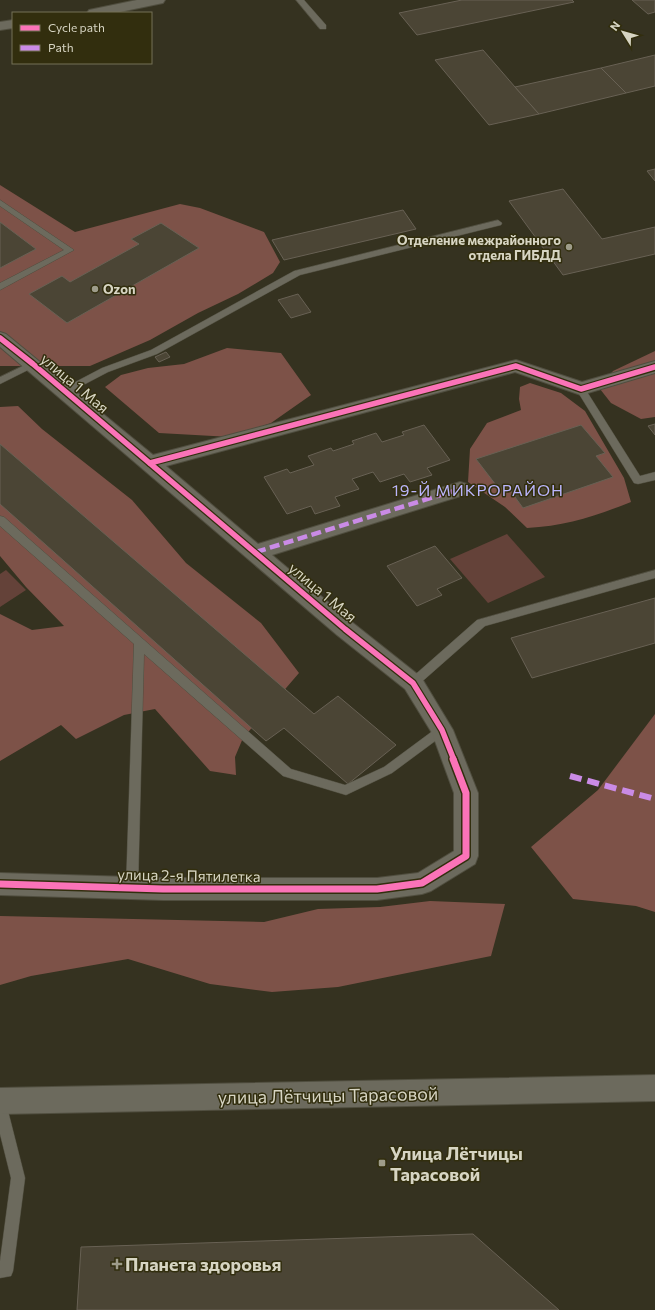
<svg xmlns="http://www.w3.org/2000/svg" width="655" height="1310" font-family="Commissioner,sans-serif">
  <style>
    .green { fill: #644239 }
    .forest { fill: #7d5248 }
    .building { fill: #4b4535; stroke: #686154 }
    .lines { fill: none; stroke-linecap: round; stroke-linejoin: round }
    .lane-casing { stroke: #504e3f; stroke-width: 1 }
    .street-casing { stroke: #504e3f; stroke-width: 2 }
    .secondary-casing { stroke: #504e3f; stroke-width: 2 }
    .lane { fill: #6c6a5d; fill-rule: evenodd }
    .street { fill: #6c6a5d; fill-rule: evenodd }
    .secondary { fill: #6c6a5d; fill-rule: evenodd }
    .quiet-far1 { stroke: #ca8be6; stroke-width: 4.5; stroke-dasharray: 10 4.5; stroke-linecap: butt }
    .quiet { stroke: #ca8be6; stroke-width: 6; stroke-dasharray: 12 6; stroke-linecap: butt }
    .cycleway-far1-casing { stroke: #322e0e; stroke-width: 8 }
    .cycleway-casing { stroke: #322e0e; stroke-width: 10 }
    .cycleway-far1 { stroke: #fb73b8; stroke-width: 5.5 }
    .cycleway { stroke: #fb73b8; stroke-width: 7 }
    .poi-dot { fill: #9e9c8a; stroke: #322e0e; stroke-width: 1.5 }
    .labels { text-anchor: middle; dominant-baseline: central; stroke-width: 3; stroke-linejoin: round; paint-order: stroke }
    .far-poi-label { font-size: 13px; font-weight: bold; fill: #d7d5c3; stroke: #322e0e; text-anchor: end }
    .street-label { font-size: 15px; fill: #d7d5c3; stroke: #322e0e }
    .neighbourhood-label { font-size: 16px; letter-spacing: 1px; fill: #bbb6fd; stroke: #322e0e }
    .near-street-label { font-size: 18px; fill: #d7d5c3; stroke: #322e0e }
    .near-poi-label { font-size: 18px; font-weight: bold; fill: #d7d5c3; stroke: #322e0e; text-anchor: start }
  </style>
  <rect width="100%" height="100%" fill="#353220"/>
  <g class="green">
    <path d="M507,534L545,577L488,603L450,559Z"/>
    <path d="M6,570L26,590L0,607V574Z"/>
  </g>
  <g class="forest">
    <path d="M0,185L75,232L180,204L200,208L264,232L280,262L273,273L238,294L198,313L150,340L90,366H0Z"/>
    <path d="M227,348L281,353L311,395L271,423L231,437L159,433L105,387L121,375L148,368L184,364Z"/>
    <path d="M655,351V417L641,419L611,403L600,389L613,371Z"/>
    <path d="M530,383L561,393L585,411L624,478L631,502C595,516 566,526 527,528L505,507L468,482L470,449L487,423L521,410L519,399L520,387Z"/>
    <path d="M18,406L42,429L132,500L186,563L261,623L299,673L243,738L235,757L236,775L210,771L155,709L124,715L76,739L61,725L0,761V614L32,630L64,626L26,587L0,556V407Z"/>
    <path d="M655,714V912L636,906L573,899L531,847L598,790Z"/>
    <path d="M430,901L505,904L491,956L338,987L272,992L210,984L128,959L31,976L0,985V916L264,922L318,909L380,907Z"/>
  </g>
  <g class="building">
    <path d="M462,0H572L574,2L417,35L399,13Z"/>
    <path d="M632,0H655V12L648,14Z"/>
    <path d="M483,50L515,87L539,114L489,125L435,60Z"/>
    <path d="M655,55V86L626,93L601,68Z"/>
    <path d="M601,68L626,93L539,114L515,87Z"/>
    <path d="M655,169V181L647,171Z"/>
    <path d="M563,189L602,239L655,227V254L563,275L509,201Z"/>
    <path d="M403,210L416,229L284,260L272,240Z"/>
    <path d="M0,222L36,249L0,268Z"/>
    <path d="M161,223L199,248L67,323L29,294L62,276L70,282L139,244L131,239Z"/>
    <path d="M298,294L311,312L291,318L278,300Z"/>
    <path d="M166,352L170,357L159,362L155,357Z"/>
    <path d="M655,424V435L648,426Z"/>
    <path d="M424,425L450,460L427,468L432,475L410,482L404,474L380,482L373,472L352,479L359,489L335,497L340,506L315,514L311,506L287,514L264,477L287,469L290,473L314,465L308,456L331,448L333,451L354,444L352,441L376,433L382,442L404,435L402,432Z"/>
    <path d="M581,425L605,453L596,456L613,477L523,508L507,486L499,489L476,459Z"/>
    <path d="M0,444L314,714L338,696L396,745L348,784L284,728L266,741L0,504Z"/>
    <path d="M435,546L462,578L437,589L442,595L417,606L387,566Z"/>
    <path d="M655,598V643L532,678L511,638Z"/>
    <path d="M473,1234L559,1310H77L81,1247Z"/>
  </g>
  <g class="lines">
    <defs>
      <g id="lane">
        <path d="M296,0H304L326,25V29H320Z"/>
        <path d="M0,200L74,250L0,290V283L64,250L0,206Z"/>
        <path d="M498,220L502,223L501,225L300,275L157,354L108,372L68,393L65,394L60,391L62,389L102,368L151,350L294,271Z"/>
        <path d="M33,361L38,364L36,366L0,384V377Z"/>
        <path d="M581,386L584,387L640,476L655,472V480L638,484L634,483L576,389Z"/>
        <path d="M0,516L4,517L291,769L345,785L384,767L438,727L442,725L446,727L448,730L446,733L392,773L346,795L283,776L144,654L138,888L136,892L132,894L128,892L126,888L134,644L0,526Z"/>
        <path d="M655,570V578L485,626L417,686L413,687L409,686L407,683L409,680L477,620Z"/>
        <path d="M0,1100L5,1102L7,1107L25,1178L13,1271L11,1276L0,1278V1261L11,1178L0,1134Z"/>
      </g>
      <path id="street" d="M0,332L6,334L153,455L516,360L582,382L655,361V373L581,395L515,372L166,466L258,544L460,482L467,484L470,489L467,494L272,555L353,623L421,677L453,730L478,793V856L475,864L431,891L422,894L377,900H163L0,895V873L163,878H377L418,873L454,851V793L432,733L405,689L337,635L0,347Z"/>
      <g id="secondary">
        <path d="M137,0H165L163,3L115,13H87L89,10Z"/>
        <path d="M13,20V28L0,30V22Z"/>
        <path d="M655,1075V1101L0,1114V1088Z"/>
      </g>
    </defs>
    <use href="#lane" class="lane-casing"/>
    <use href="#street" class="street-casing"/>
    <use href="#secondary" class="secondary-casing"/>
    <use href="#lane" class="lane"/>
    <use href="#street" class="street"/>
    <use href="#secondary" class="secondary"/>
    <path class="quiet-far1" d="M256,552L460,489"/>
    <path class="quiet" d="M570,776L655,799"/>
    <defs>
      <g id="cycleway-far1">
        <path d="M0,338L33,364L345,629L413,683L442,730L454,760"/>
        <path d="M150,463L516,366L581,389L655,367"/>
      </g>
      <path id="cycleway" d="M0,884L163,889H377L422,883L466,856V793L453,759"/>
    </defs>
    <use href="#cycleway-far1" class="cycleway-far1-casing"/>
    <use href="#cycleway" class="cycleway-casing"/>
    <use href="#cycleway-far1" class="cycleway-far1"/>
    <use href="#cycleway" class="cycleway"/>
  </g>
  <g class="poi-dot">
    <circle cx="569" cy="247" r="4"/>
    <circle cx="95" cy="289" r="4"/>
    <rect x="378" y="1159" width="8" height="8" rx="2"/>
    <path d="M115 1258h4v4h4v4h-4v4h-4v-4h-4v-4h4z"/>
  </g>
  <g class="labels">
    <g class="far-poi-label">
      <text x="561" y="240">Отделение межрайонного<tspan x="561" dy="15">отдела ГИБДД</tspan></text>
      <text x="103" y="289" text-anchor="start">Ozon</text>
    </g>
    <g class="street-label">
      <text transform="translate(75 383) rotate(40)">улица 1 Мая</text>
      <text transform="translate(323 592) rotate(40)">улица 1 Мая</text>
      <text transform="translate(189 875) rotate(1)">улица 2-я Пятилетка</text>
    </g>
    <g class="neighbourhood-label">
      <text x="478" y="489">19-Й МИКРОРАЙОН</text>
    </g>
    <g class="near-street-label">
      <text transform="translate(328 1095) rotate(-1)">улица Лётчицы Тарасовой</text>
    </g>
    <g class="near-poi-label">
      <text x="390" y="1153">Улица Лётчицы<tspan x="390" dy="21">Тарасовой</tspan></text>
      <text x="125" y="1264">Планета здоровья</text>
    </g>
  </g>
  <rect x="12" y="12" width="140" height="52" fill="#322e0e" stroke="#747156"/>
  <rect x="20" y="25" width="20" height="6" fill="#fb73b8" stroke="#747156"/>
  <text x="48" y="32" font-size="12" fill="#d7d5c3">Cycle path</text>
  <rect x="20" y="45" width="20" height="6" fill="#ca8be6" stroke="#747156"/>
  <text x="48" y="52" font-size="12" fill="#d7d5c3">Path</text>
  <g transform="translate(623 32) rotate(307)" stroke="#322e0e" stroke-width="3" paint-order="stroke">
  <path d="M0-3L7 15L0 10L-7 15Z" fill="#d7d5c3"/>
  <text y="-6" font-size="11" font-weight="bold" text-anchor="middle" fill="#d7d5c3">N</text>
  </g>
</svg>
